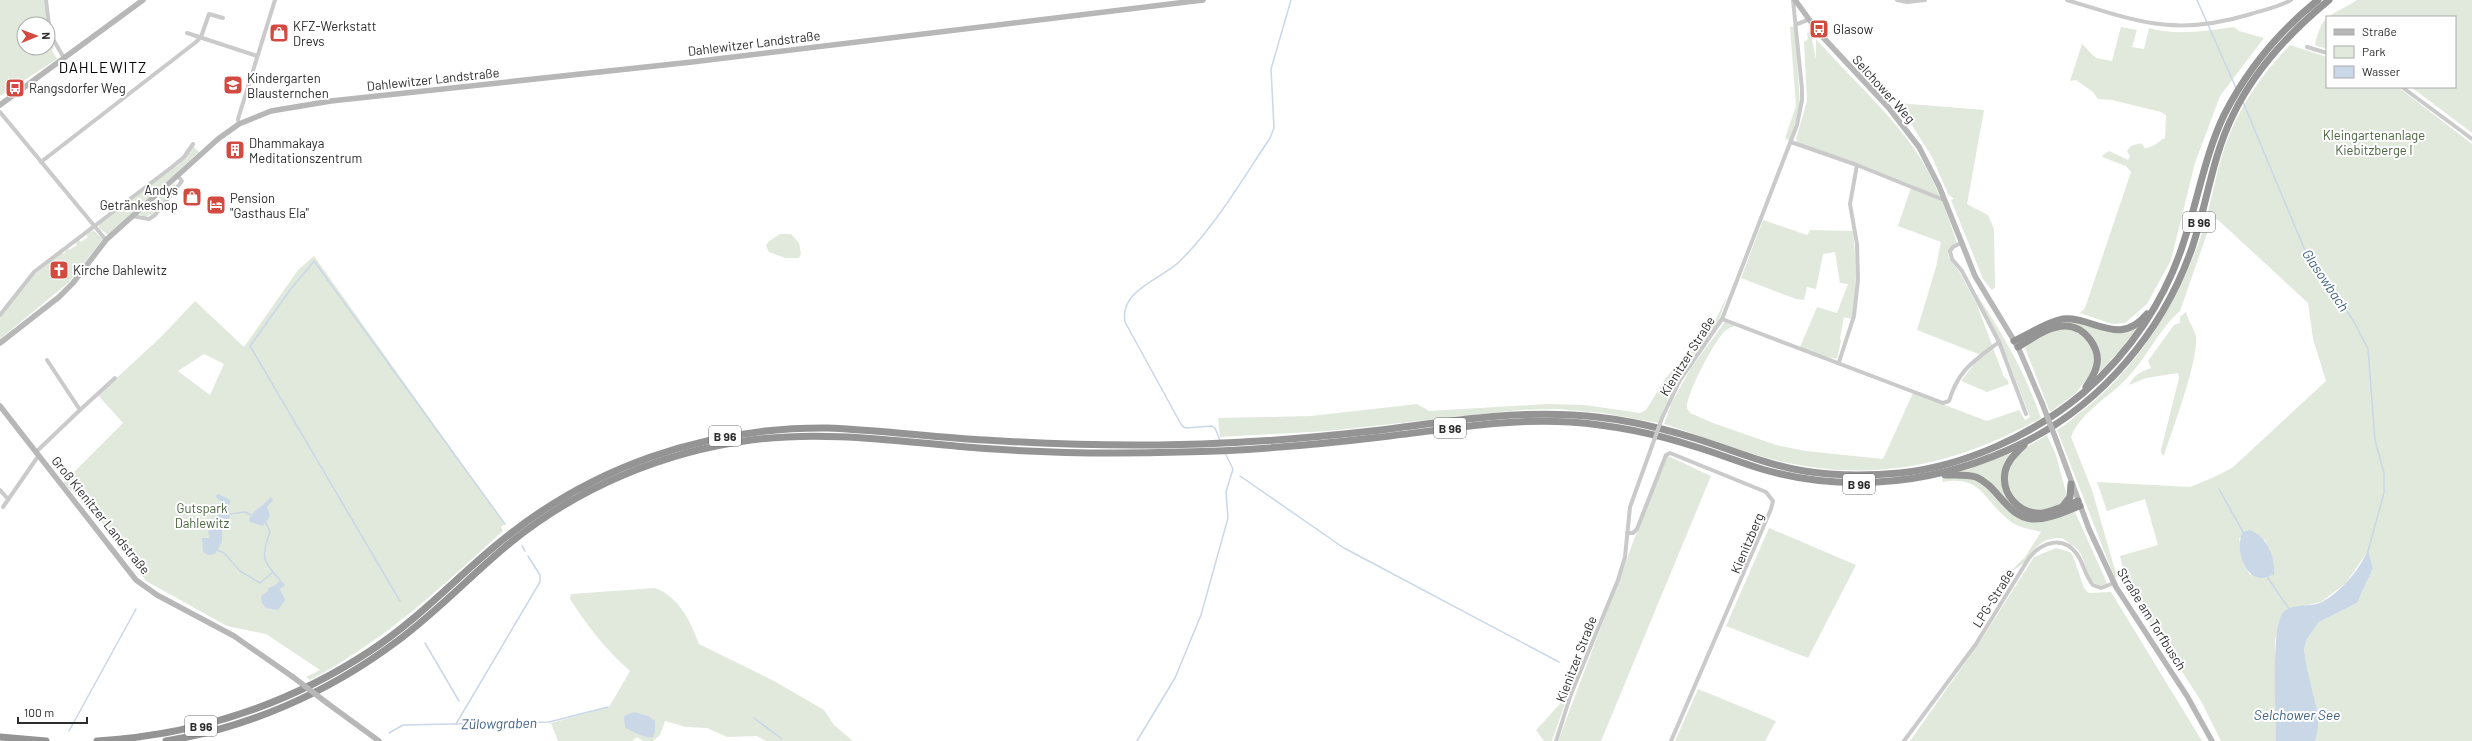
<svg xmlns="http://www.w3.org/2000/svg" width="2472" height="741" font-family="Barlow,sans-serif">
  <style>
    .green { fill: #e1e9dc; fill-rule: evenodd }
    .water { fill: #c9d7e7 }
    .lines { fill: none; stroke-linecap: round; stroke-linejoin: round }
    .stream { stroke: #c9d7e7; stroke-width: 1.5 }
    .street { stroke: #cacaca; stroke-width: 4 }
    .secondary { stroke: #b7b7b7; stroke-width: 5.5 }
    .highway { stroke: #949494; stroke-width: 7 }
    .street-bridge { stroke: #cacaca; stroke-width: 4 }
    .secondary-bridge { stroke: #b7b7b7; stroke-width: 5.5 }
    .labels { text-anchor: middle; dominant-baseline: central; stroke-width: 4; stroke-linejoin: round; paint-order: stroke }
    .shield { fill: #fff; stroke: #6c6c6c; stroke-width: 1 }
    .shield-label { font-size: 12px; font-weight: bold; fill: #2d2d2d }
    .poi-label { font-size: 13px; fill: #2d2d2d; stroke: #fff; text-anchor: start }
    .street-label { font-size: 13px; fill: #2d2d2d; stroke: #fff }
    .park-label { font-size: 13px; fill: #4b643f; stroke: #fff }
    .water-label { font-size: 14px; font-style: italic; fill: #436386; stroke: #fff }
    .quarter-label { font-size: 15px; letter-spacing: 1px; fill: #000; stroke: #fff }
  </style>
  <rect width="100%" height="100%" fill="#fff"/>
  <g class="green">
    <path d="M0,0H44L47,24H24V48H48V33L54,46L52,51L57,59L0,96Z"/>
    <path d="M2357,0H2472V133L2411,87H2455V17H2327V49L2315,45C2322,12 2331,17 2357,0Z"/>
    <path d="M1795,26L1800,106L1790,141L1785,138L1796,106L1790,27Z"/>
    <path d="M2121,27L2137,30L2132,47L2144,49L2149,28C2176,36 2206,31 2234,27L2239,31L2264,38L2220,96L2195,163L2171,260L2147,304L2125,323L2112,324L2080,313L2085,308L2131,172L2126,166L2102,157L2103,155L2109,151L2128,160L2130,156L2127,151L2131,146L2141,143L2145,148C2155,147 2157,142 2165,138L2166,115L2161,112L2112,100L2098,99L2093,92L2076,80L2070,81L2082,44L2096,58L2112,61Z"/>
    <path d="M1810,32L1814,37L1812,40L1816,59V39C1847,74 1885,108 1913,147C1934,177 1947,212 1958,246L1948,251L1949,258L1960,273L1977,305L2004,377L2007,379L2009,384L1987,392L1961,381L1981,355L1917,330L1936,267L1941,242L1898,226L1912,185L1857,163L1798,143L1796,139L1807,101L1804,42L1808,39L1807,33Z"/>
    <path d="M2290,45L2327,57V87H2398L2472,144V741H2315L2318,729V714L2306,663L2304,649L2307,639L2319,622L2357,603L2373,568L2368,551L2346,583L2321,602L2289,609L2275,639L2276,741H2221L2201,701L2127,587L2120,556L2158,545L2145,499L2107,511L2097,482L2190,487L2212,478L2232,468L2326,381L2313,339L2308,303L2217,219L2211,222L2180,311C2158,330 2147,358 2127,378C2109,398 2081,411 2071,437L2092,490L2117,577L2115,579L2057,430C2067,424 2076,415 2086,408C2139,365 2173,308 2198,245C2210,213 2214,178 2225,146C2239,107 2261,75 2290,45ZM2239,538L2265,540L2273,560L2250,575L2244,565Z"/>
    <path d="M1898,103L1984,110L1967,204L1988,215L1994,229L1995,287L1992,290L1983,279L1951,200L1954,199L1948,194L1932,157Z"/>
    <path d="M193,146L199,152L108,235L99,228V224L178,165Z"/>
    <path d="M175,183V190L155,213L144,217L140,214Z"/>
    <path d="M1763,220L1807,235L1810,230L1853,231C1856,260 1858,289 1852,319L1844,317L1840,338L1841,341L1837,359L1822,356L1800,347L1817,307L1837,313L1848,284L1840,283L1835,252L1823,254L1816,289L1807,287L1804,300L1796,299L1741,278Z"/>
    <path d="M93,230L103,239L69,282L0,339V318L29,279L62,252L64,254L67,248L69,250L77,245L75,242L79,240L81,242L88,237L86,235Z"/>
    <path d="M780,234H791L799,243L801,254L799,258H785L769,252L766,246L768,242Z"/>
    <path d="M314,256L505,524L501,527L503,531C439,589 387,639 310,680L306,677L320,670L266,634L227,626L146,581L94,512L63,483L123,423L98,395L160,338L195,301L244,347L298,270ZM204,354L224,364L210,395L178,371Z"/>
    <path d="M1976,293C2002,333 2025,372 2041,418C1952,467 1871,484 1771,459C1735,450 1699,435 1664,424L1672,402L1691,368L1725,322L1735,326C1732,327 1726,329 1724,332C1714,342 1686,394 1687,408L1690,413L1713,423L1776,445L1806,451L1883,459L1913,393L1987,421L2019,410L2025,420L2030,417L2008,360Z"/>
    <path d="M1728,294L1718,322L1678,377L1658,423L1603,413L1557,409L1519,410L1328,431L1220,437L1218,418L1311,416L1417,404L1429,411L1548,404L1585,405L1640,413L1646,410L1665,379L1716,319Z"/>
    <path d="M2186,312C2188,321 2195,330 2196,337C2198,362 2173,428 2164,455H2162L2161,450L2179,378L2178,373L2146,378L2129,385C2134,375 2140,372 2151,368L2148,361L2174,325L2180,323V317Z"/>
    <path d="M2063,321L2074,322L2113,333L2139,325L2123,347L2097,375C2100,342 2097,341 2069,324L2029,336Z"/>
    <path d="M2065,328C2091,335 2094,346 2094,370L2075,394L2050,412L2025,348C2032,337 2053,329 2065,328Z"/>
    <path d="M2047,435L2056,455L2067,496C2041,531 1988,495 2012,460C2020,449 2036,442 2047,435Z"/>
    <path d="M2014,452L2003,488L2029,516L2018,511L1997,491L1960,472Z"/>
    <path d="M1666,455L1711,476L1601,741H1558Z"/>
    <path d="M1951,477L1973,478L1984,485L2026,519L2075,512L2107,583L2105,586C2085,586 2088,562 2078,550C2073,545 2067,542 2062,538C2038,538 2039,547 2025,562C2020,566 2014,570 2009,573L2025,557L2041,532C2030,529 2018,528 2009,520C1983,500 1982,475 1943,482L1942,479Z"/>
    <path d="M1769,528L1856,565L1808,658L1726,626Z"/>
    <path d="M2056,548L2070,552L2073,556L2084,588L2089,593L2111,592L2202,741H1910L1981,640L2034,557Z"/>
    <path d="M655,588C679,597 691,622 699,644L774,681L824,710L834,725L853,741H766L757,736L727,737L707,728L686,727L665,721L660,735L653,741H643L637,737L632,741H558L551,723L609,707L630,671C606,650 588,627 570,599L571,594Z"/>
    <path d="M1698,689L1776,721L1765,741H1675Z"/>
    <path d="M1568,695L1552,741H1544L1536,730Z"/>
  </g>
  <g class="water">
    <path d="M218,494L230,500C231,504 228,506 229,510C230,523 231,520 222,531V542L215,554L208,555L203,552L202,538H209L208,523L218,515L220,501L215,496Z"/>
    <path d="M271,497L273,500L267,507L270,516L263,526L250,522L249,519C254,510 264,505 271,497Z"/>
    <path d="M2250,530C2267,537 2275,556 2274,574C2247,591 2233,549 2243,532Z"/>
    <path d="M2368,550L2373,568L2357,603L2319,622L2307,639L2304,649L2306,663L2318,714V729L2315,741H2276C2276,717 2271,630 2282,614C2290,602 2311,608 2322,602C2342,591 2359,570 2368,550Z"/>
    <path d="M280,580L285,585L280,589L285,600L278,610L266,608L262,603L261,596L268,591V588L276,585Z"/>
    <path d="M634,712L648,716L655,721V731L653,737C648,739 629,731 625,727L624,716Z"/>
  </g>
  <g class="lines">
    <g class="stream">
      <path d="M2197,0L2236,88"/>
      <path d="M2243,102L2306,253L2353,320L2368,349L2375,440L2384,473V493L2368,551"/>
      <path d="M1220,440L1215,428L1212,426L1186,428L1182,426L1125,322C1119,290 1162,279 1180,261C1216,225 1242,180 1270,138L1274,128L1271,69L1291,0"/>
      <path d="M1240,476L1344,548L1559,662"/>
      <path d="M2219,489L2243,532"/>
      <path d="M230,514L245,512L251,515"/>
      <path d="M266,523L270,532C261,558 262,560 280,580"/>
      <path d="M522,546L525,551"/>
      <path d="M217,550L224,553L240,571L260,583L273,572"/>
      <path d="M2268,578L2289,609"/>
      <path d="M400,601L250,346L290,290L314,261L505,524"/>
      <path d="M425,643L459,701"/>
      <path d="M754,718L782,739"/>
      <path d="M456,724L540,582V575L528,556"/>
      <path d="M69,731L136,609"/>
      <path d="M389,733L403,725L549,722L608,707"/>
      <path d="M1137,741L1175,678L1201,615L1228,518L1226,492L1233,469L1225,453"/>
    </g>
    <g class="street">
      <path d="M46,0L50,34L64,58"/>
      <path d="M1897,0L1907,2L1925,0"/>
      <path d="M2067,0C2139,22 2175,37 2251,14C2264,10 2279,7 2291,0"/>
      <path d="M1797,24L1808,20"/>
      <path d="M187,33L257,56"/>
      <path d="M2307,47L2327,53"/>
      <path d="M2402,87L2472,139"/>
      <path d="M0,112L106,240"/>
      <path d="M239,124L238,119L275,0"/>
      <path d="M1791,142L1857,165L1944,200"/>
      <path d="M41,162L196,42L201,37L209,14L223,18"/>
      <path d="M132,216L149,219L155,215L182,181L177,175"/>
      <path d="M1961,243L1953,247L1950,251L1952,259L1962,271L1999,342L2026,414"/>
      <path d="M0,315L34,272L172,167L184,157L193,144"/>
      <path d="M1722,319L1943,403L1949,401C1959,369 1973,362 1999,342"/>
      <path d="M47,360L80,410L115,378"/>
      <path d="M1839,362L1854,316L1858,280L1857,244L1850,204L1857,165"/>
      <path d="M1662,418L1680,380L1722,319L1797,125L1802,100V89L1793,0"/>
      <path d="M36,452L80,410"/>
      <path d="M0,490L8,499"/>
      <path d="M3,507L39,455"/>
      <path d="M1627,533H1633L1637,529L1666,455L1670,453L1766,492L1773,501L1771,509L1671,741"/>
      <path d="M1556,741L1571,694L1618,580L1625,557L1630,507L1652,446"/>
      <path d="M1904,741L1976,644L2029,558C2042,542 2063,535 2077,554C2084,564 2085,576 2093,585L2101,588L2114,583"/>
    </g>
    <g class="secondary">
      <path d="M1795,0L1819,33L1888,107L1919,147L1939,186L1975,276L2018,347L2042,403"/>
      <path d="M0,105L143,0"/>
      <path d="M0,343L59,297L73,283L106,240L218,139L239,124L271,111L331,101L692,62L1203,0"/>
      <path d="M0,406L136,580L157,595L234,636L293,677"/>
      <path d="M2057,442L2089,529L2116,587L2187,696L2212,741"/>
      <path d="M327,703L379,741"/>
    </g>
    <g class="highway">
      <path d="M2014,341C2029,334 2047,322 2063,319C2093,316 2119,348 2147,314"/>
      <path d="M2018,347C2032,339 2048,326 2065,326C2085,326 2102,349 2096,368C2094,375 2090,381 2086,387"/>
      <path d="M2024,445C2016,453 2007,461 2005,472C2001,495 2020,515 2043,513C2054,511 2067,505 2078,501"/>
      <path d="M1945,475C1955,475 1966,474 1976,477C1998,486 2006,516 2032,519C2049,520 2065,511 2080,506"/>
      <path d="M2063,506L2070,497L2071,484"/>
      <path d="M0,737L46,741"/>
      <path d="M97,741C195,735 288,705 370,651C416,621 453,581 495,546C589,467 705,427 827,428C880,430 932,437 985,440C1064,445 1143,447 1223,443C1275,441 1328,436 1381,430C1445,422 1508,411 1573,415C1615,417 1655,426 1694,438C1730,449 1766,465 1804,471C1835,476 1868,476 1900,473C1965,466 2033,435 2083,393C2130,353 2166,299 2184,241C2198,199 2205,155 2224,115C2247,70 2278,32 2318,0"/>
      <path d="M166,741C248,728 329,692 396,642C437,612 471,575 510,543C579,487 663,452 751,440C827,430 902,442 978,448C1045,453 1112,454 1180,452C1247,451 1314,445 1381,437C1444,430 1506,418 1570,422C1612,425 1653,433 1693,446C1717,453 1741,463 1765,470C1852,494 1942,483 2023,443C2102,404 2163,331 2192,248C2207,204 2212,157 2233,115C2255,69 2290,32 2329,0"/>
    </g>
    <path class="street-bridge" d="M1652,446L1662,418"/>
    <g class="secondary-bridge">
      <path d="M2042,403L2057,442"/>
      <path d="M293,677L327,703"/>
    </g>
  </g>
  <defs>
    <symbol id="bus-square" viewBox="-11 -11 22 22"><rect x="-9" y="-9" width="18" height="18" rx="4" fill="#d34a40" stroke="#fff"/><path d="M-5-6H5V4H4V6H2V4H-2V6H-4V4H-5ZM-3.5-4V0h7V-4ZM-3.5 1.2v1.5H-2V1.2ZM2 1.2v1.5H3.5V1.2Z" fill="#fff"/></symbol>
    <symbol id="shop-square" viewBox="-11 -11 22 22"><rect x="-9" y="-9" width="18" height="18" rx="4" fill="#d34a40" stroke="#fff"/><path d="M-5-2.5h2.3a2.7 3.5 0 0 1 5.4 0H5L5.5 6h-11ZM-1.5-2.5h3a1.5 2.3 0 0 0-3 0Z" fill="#fff"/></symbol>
    <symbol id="school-square" viewBox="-11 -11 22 22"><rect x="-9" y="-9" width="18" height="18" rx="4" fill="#d34a40" stroke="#fff"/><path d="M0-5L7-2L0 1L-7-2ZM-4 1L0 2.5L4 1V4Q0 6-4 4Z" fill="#fff"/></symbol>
    <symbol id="building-square" viewBox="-11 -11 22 22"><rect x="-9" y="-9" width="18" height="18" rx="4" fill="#d34a40" stroke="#fff"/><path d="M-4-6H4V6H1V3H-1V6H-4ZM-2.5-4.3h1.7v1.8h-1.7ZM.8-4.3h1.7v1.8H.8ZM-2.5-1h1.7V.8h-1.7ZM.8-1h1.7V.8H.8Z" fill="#fff"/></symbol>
    <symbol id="hotel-square" viewBox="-11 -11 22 22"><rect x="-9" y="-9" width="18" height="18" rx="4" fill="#d34a40" stroke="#fff"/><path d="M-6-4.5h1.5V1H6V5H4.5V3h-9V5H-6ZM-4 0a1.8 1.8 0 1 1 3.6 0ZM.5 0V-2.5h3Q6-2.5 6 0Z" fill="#fff"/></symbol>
    <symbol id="church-square" viewBox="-11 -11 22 22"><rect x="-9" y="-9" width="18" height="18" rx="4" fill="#d34a40" stroke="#fff"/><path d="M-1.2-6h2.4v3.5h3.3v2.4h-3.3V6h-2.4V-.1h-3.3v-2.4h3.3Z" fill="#fff"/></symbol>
  </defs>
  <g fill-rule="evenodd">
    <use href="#bus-square" x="1808" y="18" width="22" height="22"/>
    <use href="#shop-square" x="268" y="22" width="22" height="22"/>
    <use href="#school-square" x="222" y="74" width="22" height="22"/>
    <use href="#bus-square" x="4" y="77" width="22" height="22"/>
    <use href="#building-square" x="224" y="139" width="22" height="22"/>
    <use href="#shop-square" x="181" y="186" width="22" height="22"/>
    <use href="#hotel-square" x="205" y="194" width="22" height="22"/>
    <use href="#church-square" x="48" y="259" width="22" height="22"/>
  </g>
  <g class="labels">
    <g class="shield">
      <rect x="2183" y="212" width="32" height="20" rx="3"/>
      <rect x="1434" y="418" width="32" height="20" rx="3"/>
      <rect x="709" y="426" width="32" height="20" rx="3"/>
      <rect x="1843" y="474" width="32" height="20" rx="3"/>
      <rect x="185" y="716" width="32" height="20" rx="3"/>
    </g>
    <g class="shield-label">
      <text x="2199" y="222">B 96</text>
      <text x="1450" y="428">B 96</text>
      <text x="725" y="436">B 96</text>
      <text x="1859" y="484">B 96</text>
      <text x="201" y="726">B 96</text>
    </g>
    <g class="poi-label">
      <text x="293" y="26">KFZ-Werkstatt<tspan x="293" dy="15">Drevs</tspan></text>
      <text x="1833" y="29">Glasow</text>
      <text x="247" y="78">Kindergarten<tspan x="247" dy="15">Blausternchen</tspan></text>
      <text x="29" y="88">Rangsdorfer Weg</text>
      <text x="249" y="143">Dhammakaya<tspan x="249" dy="15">Meditationszentrum</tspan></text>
      <text x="178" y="190" text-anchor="end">Andys<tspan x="178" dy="15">Getränkeshop</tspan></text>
      <text x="230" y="198">Pension<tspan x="230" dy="15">"Gasthaus Ela"</tspan></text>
      <text x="73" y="270">Kirche Dahlewitz</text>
    </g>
    <g class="street-label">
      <text transform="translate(754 43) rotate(-7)">Dahlewitzer Landstraße</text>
      <text transform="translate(433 79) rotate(-6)">Dahlewitzer Landstraße</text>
      <text transform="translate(1884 89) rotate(48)">Selchower Weg</text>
      <text transform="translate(1687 356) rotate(-58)">Kienitzer Straße</text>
      <text transform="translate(101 515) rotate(51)">Groß Kienitzer Landstraße</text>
      <text transform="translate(1747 543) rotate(-67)">Kienitzberg</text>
      <text transform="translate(1993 598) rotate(-58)">LPG-Straße</text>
      <text transform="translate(2152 619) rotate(58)">Straße am Torfbusch</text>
      <text transform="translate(1576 659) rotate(-69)">Kienitzer Straße</text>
    </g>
    <g class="park-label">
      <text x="2374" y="135">Kleingartenanlage<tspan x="2374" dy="15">Kiebitzberge I</tspan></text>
      <text x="202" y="508">Gutspark<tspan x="202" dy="15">Dahlewitz</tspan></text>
    </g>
    <g class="water-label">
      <text transform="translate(2326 280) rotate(56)">Glasowbach</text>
      <text x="2297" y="714">Selchower See</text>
      <text transform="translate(499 723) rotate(-1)">Zülowgraben</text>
    </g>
    <g class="quarter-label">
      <text x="103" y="67">DAHLEWITZ</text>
    </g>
  </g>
  <rect x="2326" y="16" width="130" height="72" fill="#ffffff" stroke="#ababab"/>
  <rect x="2334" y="29" width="20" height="6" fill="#b7b7b7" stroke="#ababab"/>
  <text x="2362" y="36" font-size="12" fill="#2d2d2d">Straße</text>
  <rect x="2334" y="46" width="20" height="12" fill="#e1e9dc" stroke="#ababab"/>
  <text x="2362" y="56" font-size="12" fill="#2d2d2d">Park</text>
  <rect x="2334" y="66" width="20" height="12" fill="#c9d7e7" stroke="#ababab"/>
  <text x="2362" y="76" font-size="12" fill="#2d2d2d">Wasser</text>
  <g transform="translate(36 36) rotate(89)"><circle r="19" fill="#ffffff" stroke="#ababab"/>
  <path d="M0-3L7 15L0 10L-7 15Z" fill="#d34a40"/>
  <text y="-6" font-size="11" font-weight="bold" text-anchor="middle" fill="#2d2d2d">N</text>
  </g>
  <path d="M18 717v6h69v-6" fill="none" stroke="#2d2d2d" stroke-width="2"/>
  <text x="24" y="717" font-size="12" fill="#2d2d2d" stroke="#ffffff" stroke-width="3" paint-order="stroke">100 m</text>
</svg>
